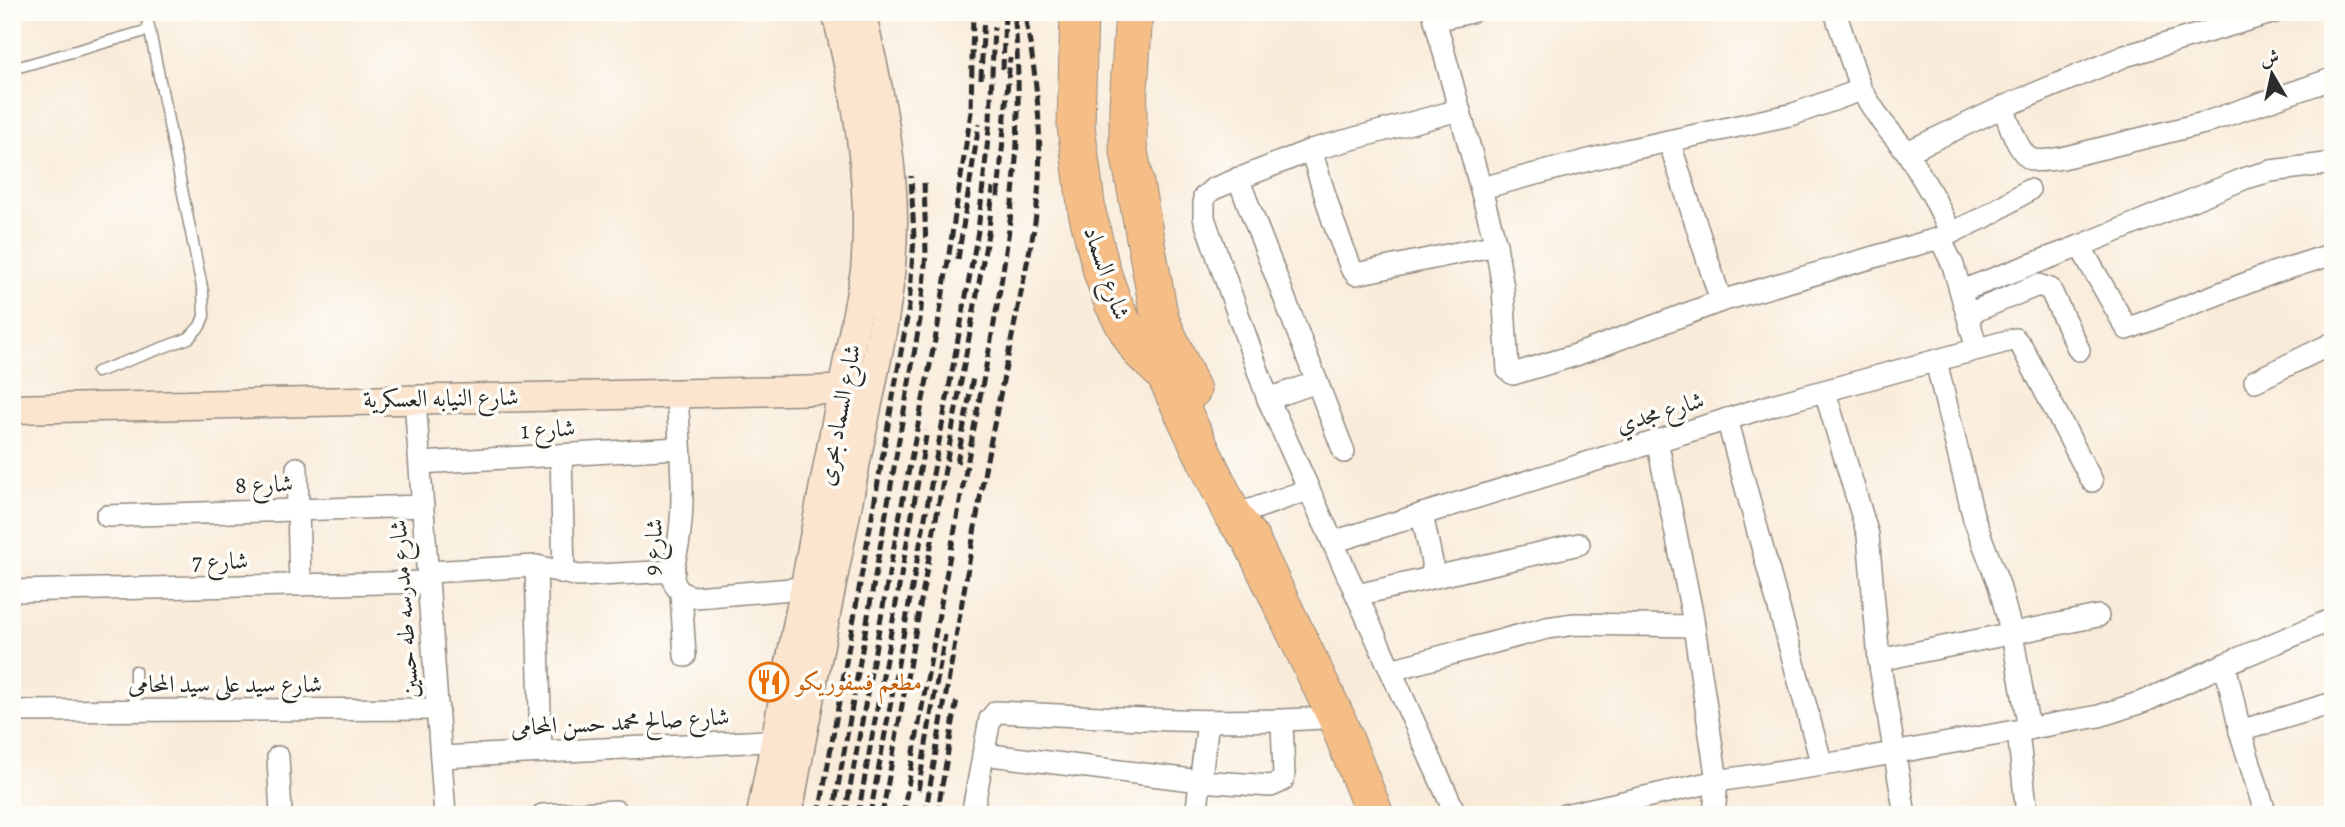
<svg xmlns="http://www.w3.org/2000/svg" width="2345" height="827" font-family="Alegreya,Amiri,serif">
  <style>
    .lines { fill: none; stroke-linecap: round; stroke-linejoin: round }
    .lane-casing { stroke: #928b82; stroke-width: 13 }
    .street-casing { stroke: #928b82; stroke-width: 24 }
    .secondary-casing { stroke: #928b82; stroke-width: 31 }
    .highway-casing { stroke: #928b82; stroke-width: 39 }
    .lane { stroke: #fff; stroke-width: 10 }
    .street { stroke: #fff; stroke-width: 21 }
    .secondary { stroke: #fbe5cf; stroke-width: 28 }
    .highway { stroke: #f6be87; stroke-width: 37 }
    .rail { stroke: #2b2b2b; stroke-width: 5; stroke-dasharray: 10 5; stroke-linecap: butt }
    .labels { text-anchor: middle; dominant-baseline: central; stroke-width: 7; stroke-linejoin: round; paint-order: stroke }
    .street-label { font-size: 24px; fill: #2b2b2b; stroke: #fdfcf7 }
    .food-label { font-size: 24px; fill: #c56008; stroke: #fdfcf7; text-anchor: start }
  </style>
  <rect width="100%" height="100%" fill="#fdfcf7"/>
  <filter id="ink" filterUnits="userSpaceOnUse"><feTurbulence type="fractalNoise" baseFrequency=".0143" numOctaves="2"/><feDisplacementMap in="SourceGraphic" scale="14" xChannelSelector="R" yChannelSelector="G"/><feConvolveMatrix kernelMatrix="1 2 1 2 8 2 1 2 1" color-interpolation-filters="sRGB"/></filter>
  <filter id="wash" filterUnits="userSpaceOnUse"><feTurbulence type="fractalNoise" baseFrequency=".00686" numOctaves="4" result="noise"/><feDisplacementMap in="SourceGraphic" scale="28" xChannelSelector="R" yChannelSelector="G"/><feGaussianBlur stdDeviation="1.57" result="paint"/><feColorMatrix in="noise" values="0 0 0 0 0 0 0 0 0 0 0 0 0 0 0 0 0 1.4 0 .05"/><feComposite in="paint" operator="in"/></filter>
  <g filter="url(#wash)">
    <rect width="100%" height="100%" fill="#f9ebd9"/>
  </g>
  <g filter="url(#ink)">
    <g class="lines">
      <defs>
        <g id="lane">
          <path d="M12,69L149,30"/>
          <path d="M97,372L189,338L200,326L204,316L203,292L146,12"/>
          <path d="M135,711V671"/>
        </g>
        <g id="street">
          <path d="M1433,12L1496,245L1503,288L1508,370L1513,374L1576,355L1721,301L1940,238L1985,217L2029,190"/>
          <path d="M1835,12L1861,90L1882,122L1907,152L2003,107L2125,56L2275,12"/>
          <path d="M1435,20L1471,12"/>
          <path d="M2003,107C2008,120 2019,157 2034,160C2042,162 2054,159 2062,158L2204,123L2329,80"/>
          <path d="M1669,141L1721,301"/>
          <path d="M1311,150L1333,221L1351,268L1356,274L1496,245"/>
          <path d="M1907,152L1934,198L1951,233"/>
          <path d="M1238,178L1344,452"/>
          <path d="M1482,188L1627,150L1794,114L1861,90"/>
          <path d="M1940,238L1953,265L1977,349"/>
          <path d="M2080,246L2127,329L2273,273L2333,254"/>
          <path d="M1961,291L2080,246L2246,178L2271,171L2333,163"/>
          <path d="M1968,314L2038,285L2050,289L2079,350"/>
          <path d="M1936,361L1974,519L1999,585L2012,634L2029,729"/>
          <path d="M2255,381L2333,343"/>
          <path d="M1825,392L1868,535L1879,660L1905,815"/>
          <path d="M677,393C679,441 686,491 679,539C678,552 670,569 674,582C678,592 685,596 695,597L816,587"/>
          <path d="M415,399L445,815"/>
          <path d="M1268,399L1317,382"/>
          <path d="M1727,419L1822,765"/>
          <path d="M1657,440L1692,613L1717,781L1714,815"/>
          <path d="M561,455L564,573"/>
          <path d="M420,463L679,448"/>
          <path d="M297,468L300,585"/>
          <path d="M1422,514L1435,577"/>
          <path d="M107,516L423,506"/>
          <path d="M1233,516L1308,490"/>
          <path d="M1333,542L1776,404L2015,339L2022,347L2092,481"/>
          <path d="M536,566L541,752"/>
          <path d="M428,572L536,566L579,576L674,571"/>
          <path d="M12,591L428,582"/>
          <path d="M681,593L685,656"/>
          <path d="M1357,595L1579,544"/>
          <path d="M1879,660L2098,616"/>
          <path d="M2225,664L2240,731L2266,815"/>
          <path d="M1391,670L1547,628L1575,624L1694,626"/>
          <path d="M12,711L438,709"/>
          <path d="M2018,731L2027,815"/>
          <path d="M2240,731L2333,703"/>
          <path d="M983,754L1200,781L1271,786L1282,781L1284,776L1282,721"/>
          <path d="M278,757L281,815"/>
          <path d="M441,757L789,740"/>
          <path d="M542,815L616,811"/>
          <path d="M972,815L990,719L996,712C1109,717 1222,726 1336,717"/>
          <path d="M1196,815L1208,722"/>
          <path d="M1456,815L1268,399L1204,218V197L1213,189L1311,150L1459,110"/>
          <path d="M1565,815L1717,781L1848,761L2099,716L2145,701L2225,664L2333,619"/>
          <path d="M2332,815H2333"/>
        </g>
        <g id="secondary">
          <path d="M12,409L871,389"/>
          <path d="M761,815L865,271C873,184 857,97 836,12"/>
          <path d="M788,815C809,693 835,572 858,451C873,376 893,298 893,221C893,151 877,80 861,12"/>
        </g>
        <g id="highway">
          <path d="M1079,12L1076,126L1087,212L1102,272L1113,303L1125,326L1140,351L1165,375L1233,516L1251,540L1336,717L1375,815"/>
          <path d="M1134,12L1128,105V146L1160,319L1192,390"/>
        </g>
      </defs>
      <use href="#lane" class="lane-casing"/>
      <use href="#street" class="street-casing"/>
      <use href="#secondary" class="secondary-casing"/>
      <use href="#highway" class="highway-casing"/>
      <use href="#lane" class="lane"/>
      <use href="#street" class="street"/>
      <use href="#secondary" class="secondary"/>
      <use href="#highway" class="highway"/>
      <g class="rail">
        <path d="M1003,69L1005,12"/>
        <path d="M981,79L984,12"/>
        <path d="M998,197L1010,58"/>
        <path d="M958,259L979,124"/>
        <path d="M957,463L973,377"/>
        <path d="M918,790L945,635"/>
        <path d="M819,815L909,307L914,238L911,176"/>
        <path d="M833,815L920,320L926,253L924,179"/>
        <path d="M845,815L899,519L938,325L971,112L973,12"/>
        <path d="M858,815L927,431"/>
        <path d="M870,815L978,231L990,120L994,27"/>
        <path d="M882,815L989,228L993,188"/>
        <path d="M903,815C925,687 949,560 973,433C1001,289 1029,160 1014,12"/>
        <path d="M925,815L986,464L1034,229C1045,157 1039,83 1024,12"/>
        <path d="M937,815L957,699"/>
      </g>
    </g>
  </g>
  <defs>
    <symbol id="restaurant-ring" viewBox="-11 -11 22 22"><circle r="9.5" fill="#fdfcf7" stroke="#e8710a" stroke-width="1.5"/><path d="M-5-6h1v4h1v-4h1v4h1v-4h1v5L-1.5 .5V6h-2V.5L-5-1ZM5-6V6H3V1.5H1.5Q1.5-4 5-6Z" fill="#e8710a"/></symbol>
  </defs>
  <g fill-rule="evenodd">
    <use href="#restaurant-ring" x="747" y="660" width="44" height="44"/>
  </g>
  <g class="labels">
    <g class="street-label">
      <text transform="translate(1107 273) rotate(71)">شارع السماد</text>
      <text transform="translate(441 398) rotate(-1)">شارع النيابه العسكرية</text>
      <text transform="translate(1660 412) rotate(-17)">شارع مجدي</text>
      <text transform="translate(839 415) rotate(-79)">شارع السماد بحرى</text>
      <text transform="translate(548 429) rotate(-3)">شارع 1</text>
      <text transform="translate(264 484) rotate(-2)">شارع 8</text>
      <text transform="translate(653 547) rotate(-87)">شارع 9</text>
      <text transform="translate(220 561) rotate(-1)">شارع 7</text>
      <text transform="translate(404 609) rotate(-94)">شارع مدرسه طه حسين</text>
      <text x="225" y="684">شارع سيد على سيد المحامى</text>
      <text transform="translate(620 722) rotate(-3)">شارع صالح محمد حسن المحامى</text>
    </g>
    <g class="food-label">
      <text x="796" y="682">مطعم فسفوريكو</text>
    </g>
  </g>
  <rect width="2345" height="827" fill="none" stroke="#fdfcf7" stroke-width="42"/>
  <g transform="translate(2272 74) rotate(351)" stroke="#fdfcf7" stroke-width="5" paint-order="stroke">
  <path d="M0-5L12 26L0 18L-12 26Z" fill="#2b2b2b"/>
  <text y="-10" font-size="19" font-weight="bold" text-anchor="middle" fill="#2b2b2b">ش</text>
  </g>
</svg>
